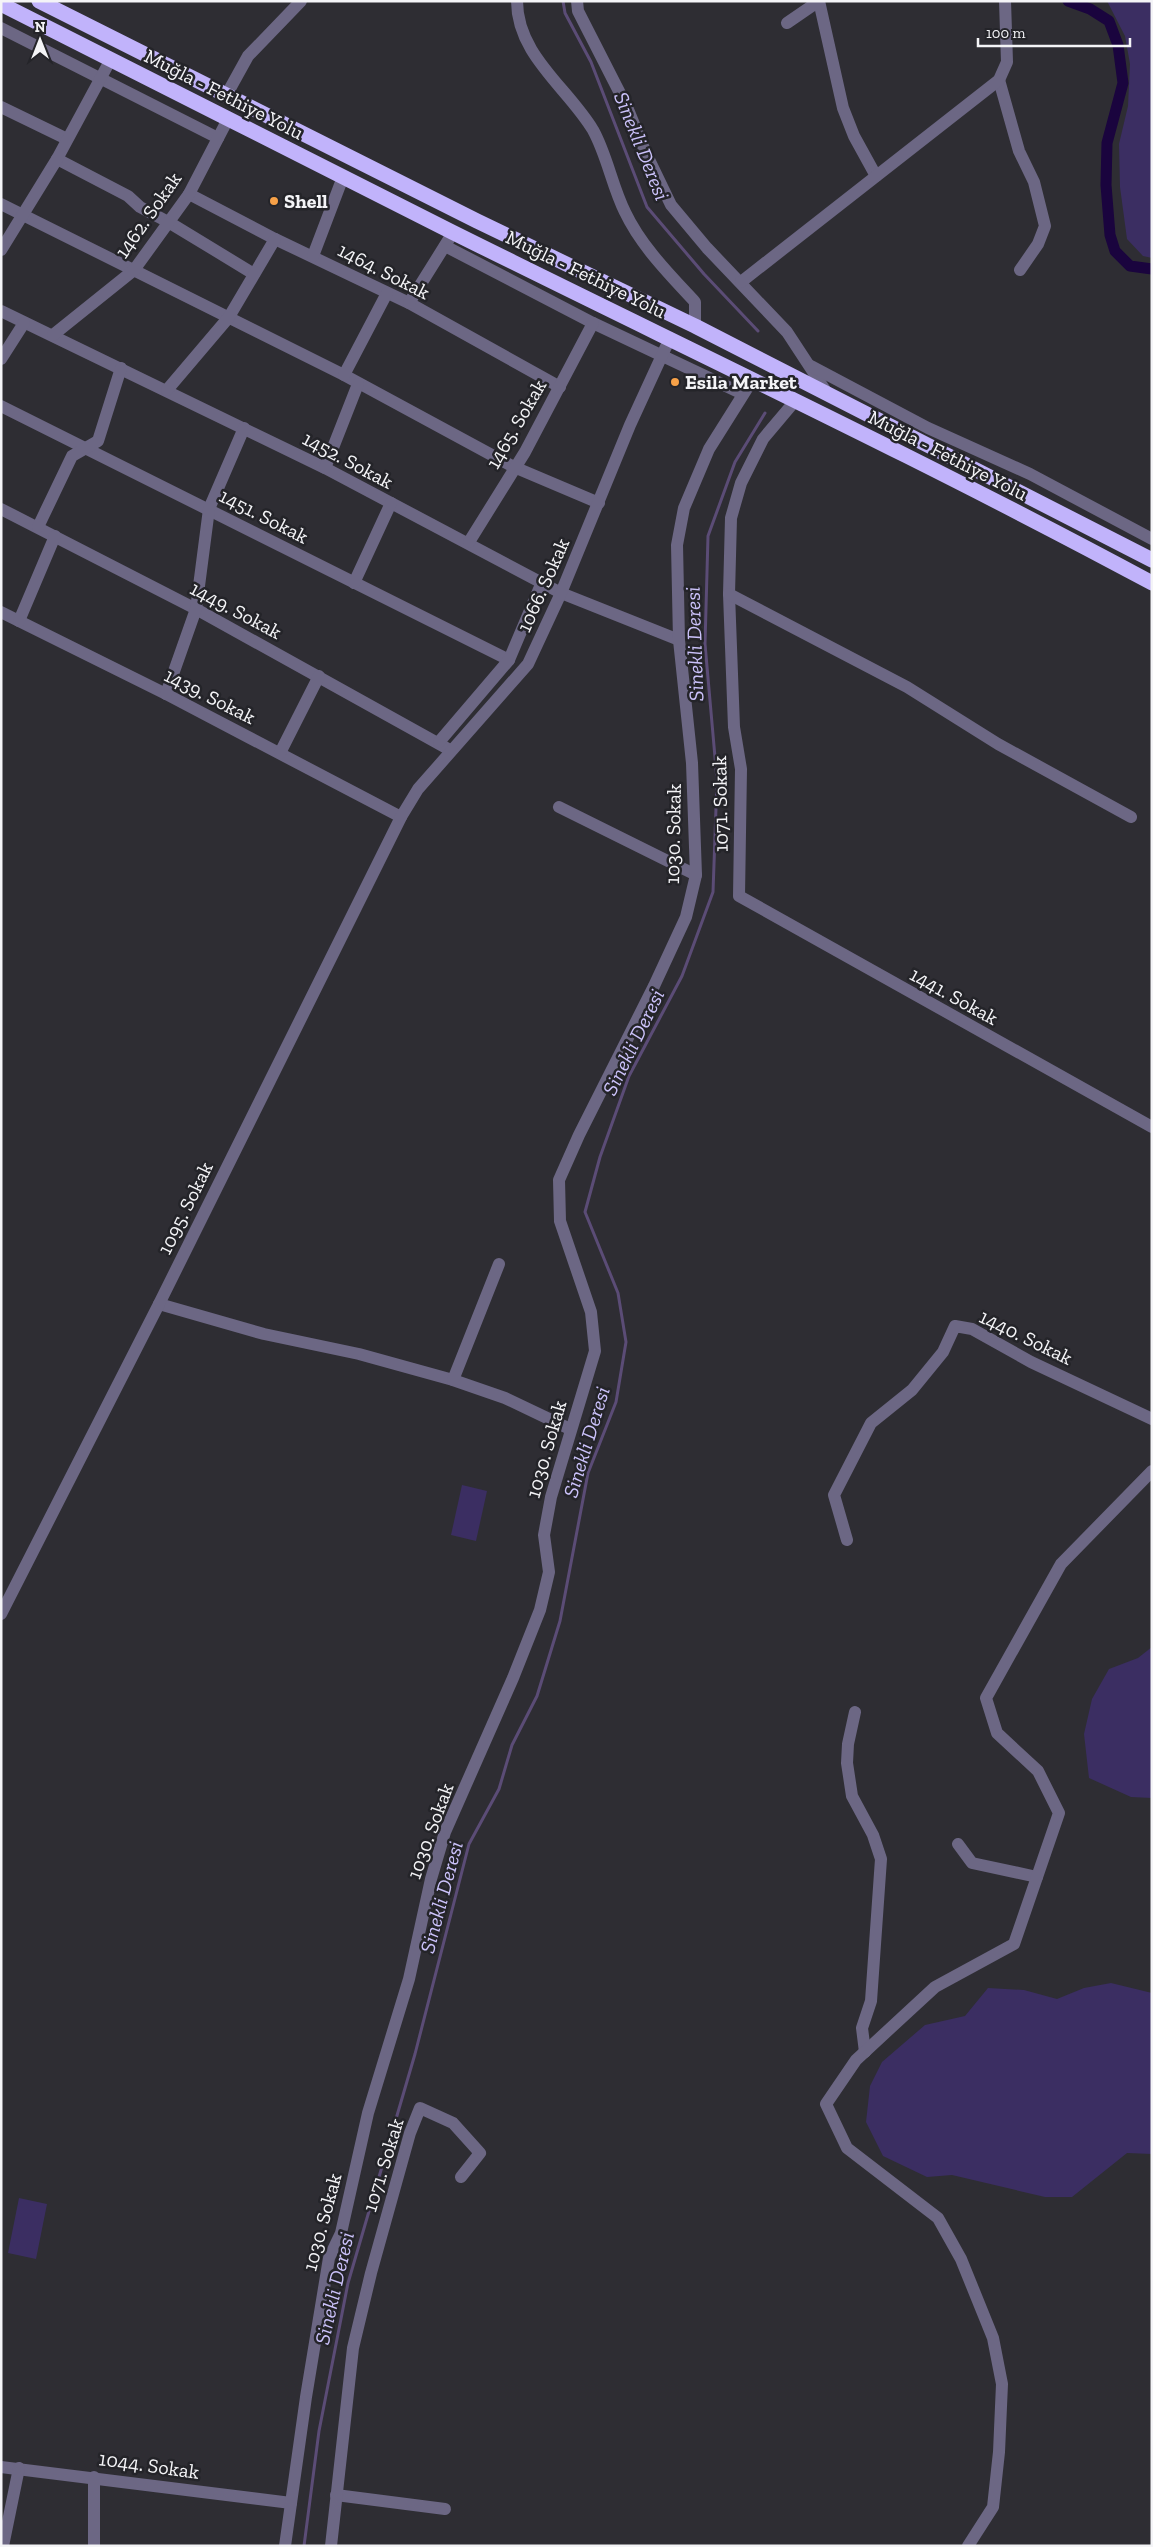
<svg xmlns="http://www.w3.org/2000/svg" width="1153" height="2547" font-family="'Zilla Slab',serif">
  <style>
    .green { fill: #3b2e62 }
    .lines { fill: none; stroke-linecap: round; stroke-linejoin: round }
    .stream { stroke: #5b4c76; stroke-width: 3 }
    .canal { stroke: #1a043e; stroke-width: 11 }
    .minor { stroke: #6c6784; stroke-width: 12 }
    .highway { stroke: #c1b3fb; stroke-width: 15 }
    .poi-dot { fill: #f7a148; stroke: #242429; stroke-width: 2 }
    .labels { text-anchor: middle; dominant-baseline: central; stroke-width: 5; stroke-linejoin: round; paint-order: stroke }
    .street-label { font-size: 20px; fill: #f4f4f7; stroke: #242429 }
    .poi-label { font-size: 20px; font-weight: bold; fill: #f4f4f7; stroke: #242429; text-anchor: start }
    .water-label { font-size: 21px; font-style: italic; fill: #cbc2fa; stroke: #242429 }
  </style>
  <rect width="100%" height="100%" fill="#2e2d33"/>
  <g class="green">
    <path d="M1107,1H1152V258L1143,256L1127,239L1120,187L1119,144L1128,106L1130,64L1125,36Z"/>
    <path d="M462,1485L487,1491L476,1541L451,1535Z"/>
    <path d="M1152,1647V1798L1131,1797L1089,1778L1084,1734L1092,1699L1109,1669L1138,1658Z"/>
    <path d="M1111,1983L1152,1993V2154L1127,2153L1072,2197H1045L952,2175L927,2177L883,2156L866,2122L870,2086L882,2062L925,2025L965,2016L988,1988L1024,1990L1057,1999L1084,1988Z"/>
    <path d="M19,2198L47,2204L36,2259L8,2253Z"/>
  </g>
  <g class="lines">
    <g class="stream">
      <path d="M563,1L565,13L591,62L647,207L704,274L758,331"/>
      <path d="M304,2546L319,2431L348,2283L415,2054L469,1844L499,1789L512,1745L537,1696L560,1621L588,1473L616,1402L626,1342L618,1293L585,1212L600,1157L629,1076L682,976L713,892L717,780L705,644L708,536L735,462L765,413"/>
    </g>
    <path class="canal" d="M1068,1L1090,9L1109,21L1118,45L1123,83L1107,143L1106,185L1110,235L1115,251L1130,266L1152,269"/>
    <g class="minor">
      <path d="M517,1C517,55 568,88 593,130C607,155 612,186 625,212C641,246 670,275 695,302V326"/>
      <path d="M577,1L578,11L627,107L645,151L671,205L707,248L787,332L827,393"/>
      <path d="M819,1L843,108L854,136L876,176"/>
      <path d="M787,23L819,1"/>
      <path d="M1,28L218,138"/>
      <path d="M999,80L1019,151L1034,182L1045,226L1038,244L1020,270"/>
      <path d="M227,94L248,56L301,1"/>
      <path d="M1,107L67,139"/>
      <path d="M57,159L128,196L140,207L170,223L254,274"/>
      <path d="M189,194L275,239L409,303L560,387"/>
      <path d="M1,204L344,375L514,467L599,503"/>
      <path d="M445,246L593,323L743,394"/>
      <path d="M1,250L57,159L111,59"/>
      <path d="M313,256L343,177"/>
      <path d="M741,282L999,80L1007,62L1005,1"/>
      <path d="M409,303L449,239"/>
      <path d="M1,311L325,468L561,593L679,640"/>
      <path d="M53,335L134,270L189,194L228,119"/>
      <path d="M1,359L24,323"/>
      <path d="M811,366L928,428L1030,474L1152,539"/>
      <path d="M344,375L387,293"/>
      <path d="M167,390L229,317L275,239"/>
      <path d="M795,401L763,439L741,483L731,518L729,594L734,727L741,769L739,896L1152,1127"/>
      <path d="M1,406L509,660"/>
      <path d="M325,468L358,384"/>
      <path d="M1,509L196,609L450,750"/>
      <path d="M38,527L72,456L98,441L121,368"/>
      <path d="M469,542L525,452L593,323"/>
      <path d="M354,583L391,503"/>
      <path d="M729,594L907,687L998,744L1131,817"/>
      <path d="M1,612L166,694L401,817"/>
      <path d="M19,621L55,536"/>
      <path d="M166,694L196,609L209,509L244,428"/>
      <path d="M439,742L509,660L542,582"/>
      <path d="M280,753L319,676"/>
      <path d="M559,807L696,875"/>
      <path d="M159,1304L264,1334L359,1354L453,1380L505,1398L570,1429"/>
      <path d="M453,1380L499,1264"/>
      <path d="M847,1540L834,1495L871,1423L912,1390L943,1352L955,1326L972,1329L1031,1362L1152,1419"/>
      <path d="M1,1614L159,1304L401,817L418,789L528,664L561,593L630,425L670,338"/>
      <path d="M855,1712L848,1744L847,1763L852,1796L873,1835L881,1859L871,2001L862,2028L865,2052"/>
      <path d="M958,1844L972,1863L1037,1877"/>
      <path d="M1,2467L291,2503"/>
      <path d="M94,2477V2546"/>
      <path d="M336,2495L445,2509"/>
      <path d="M3,2546L19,2468"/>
      <path d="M285,2546L306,2397L329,2258L341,2233L368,2113L409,1979L431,1879L445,1832L513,1678L540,1610L549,1572L544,1535L551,1497L595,1351L591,1312L560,1221L559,1180L579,1135L654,986L686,917L696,875L692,763L679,640L677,545L684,508L709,449L753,379"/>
      <path d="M331,2546L353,2348L371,2273L410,2133L420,2108L453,2123L480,2153L461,2177"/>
      <path d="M968,2546L993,2507L999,2452L1002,2384L993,2338L961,2259L938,2218L847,2148L826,2104L856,2060L935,1987L1014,1944L1059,1813L1038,1771L997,1733L986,1698L1061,1564L1152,1471"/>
    </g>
    <g class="highway">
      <path d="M39,1L477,221L695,326L1152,560"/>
      <path d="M1,4C152,79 301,157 452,232C685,348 922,459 1152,583"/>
    </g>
  </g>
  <g class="poi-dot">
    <circle cx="274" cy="201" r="5"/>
    <circle cx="675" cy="382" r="5"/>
  </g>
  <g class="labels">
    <g class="street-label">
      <text transform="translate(224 94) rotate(27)">Muğla - Fethiye Yolu</text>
      <text transform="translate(148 215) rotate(-55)">1462. Sokak</text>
      <text transform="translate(384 271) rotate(27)">1464. Sokak</text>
      <text transform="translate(586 274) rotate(26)">Muğla - Fethiye Yolu</text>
      <text transform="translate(516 424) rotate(-60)">1465. Sokak</text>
      <text transform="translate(948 455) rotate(27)">Muğla - Fethiye Yolu</text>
      <text transform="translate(348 460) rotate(28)">1452. Sokak</text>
      <text transform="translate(264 516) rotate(27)">1451. Sokak</text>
      <text transform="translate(543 585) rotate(-66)">1066. Sokak</text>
      <text transform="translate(236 610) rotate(28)">1449. Sokak</text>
      <text transform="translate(210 696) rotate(27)">1439. Sokak</text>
      <text transform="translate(720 804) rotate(-91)">1071. Sokak</text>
      <text transform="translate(673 834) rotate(-89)">1030. Sokak</text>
      <text transform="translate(954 996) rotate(29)">1441. Sokak</text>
      <text transform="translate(185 1208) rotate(-64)">1095. Sokak</text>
      <text transform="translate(1026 1337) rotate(26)">1440. Sokak</text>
      <text transform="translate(546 1449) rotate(-74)">1030. Sokak</text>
      <text transform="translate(430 1831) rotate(-70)">1030. Sokak</text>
      <text transform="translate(383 2165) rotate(-73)">1071. Sokak</text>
      <text transform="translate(322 2222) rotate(-75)">1030. Sokak</text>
      <text transform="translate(149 2465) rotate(8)">1044. Sokak</text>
    </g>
    <g class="poi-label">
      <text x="284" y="201">Shell</text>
      <text x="685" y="382">Esila Market</text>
    </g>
    <g class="water-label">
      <text transform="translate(642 146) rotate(68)">Sinekli Deresi</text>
      <text transform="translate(694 644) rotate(-92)">Sinekli Deresi</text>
      <text transform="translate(633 1042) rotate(-64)">Sinekli Deresi</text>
      <text transform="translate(586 1442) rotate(-73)">Sinekli Deresi</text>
      <text transform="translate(441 1897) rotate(-75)">Sinekli Deresi</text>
      <text transform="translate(334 2288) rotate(-77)">Sinekli Deresi</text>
    </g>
  </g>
  <rect width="1153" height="2547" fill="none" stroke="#f4f4f7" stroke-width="5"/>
  <g transform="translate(40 40)" stroke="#242429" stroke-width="4" paint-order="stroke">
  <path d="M0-4L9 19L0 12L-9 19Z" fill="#f4f4f7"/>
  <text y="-8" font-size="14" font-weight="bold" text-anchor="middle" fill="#f4f4f7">N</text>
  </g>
  <path d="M978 38v8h152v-8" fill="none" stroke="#f4f4f7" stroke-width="2.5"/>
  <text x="986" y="38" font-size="15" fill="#f4f4f7" stroke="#242429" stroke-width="4" paint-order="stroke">100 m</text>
</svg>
